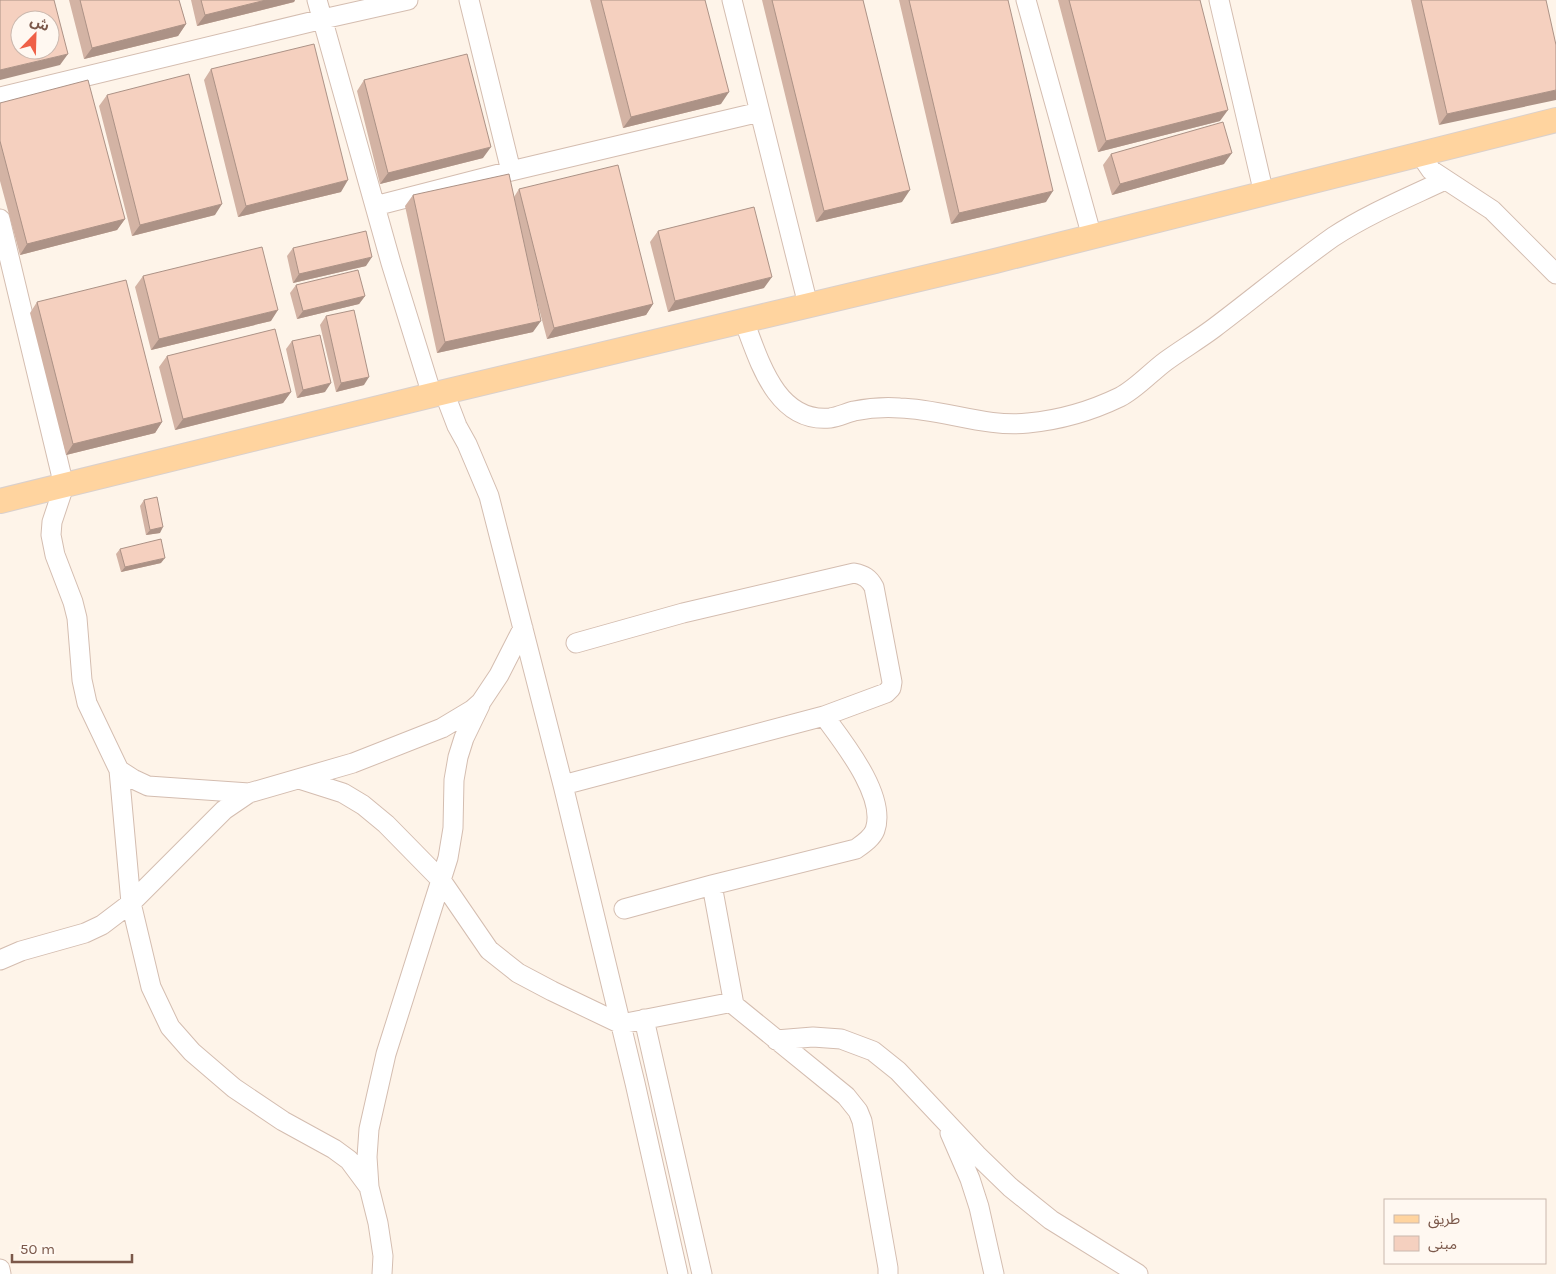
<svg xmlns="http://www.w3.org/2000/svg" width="1556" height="1274" viewBox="0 0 1556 1274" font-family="Karla,'Noto Sans Arabic',sans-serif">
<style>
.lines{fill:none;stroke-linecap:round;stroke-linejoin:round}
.minor-casing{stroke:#d4bdb0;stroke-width:21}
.major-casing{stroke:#dad0cc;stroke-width:26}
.minor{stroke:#fff;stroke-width:19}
.major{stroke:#ffd49f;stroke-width:24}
.wall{fill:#d3b3a4}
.shaded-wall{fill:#ac9286}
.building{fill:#f5d0bf;stroke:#ac9286;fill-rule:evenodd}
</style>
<rect width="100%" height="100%" fill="#fef4e9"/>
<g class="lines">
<defs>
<path id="minor" d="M317,0L391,263L432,395
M469,0L511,171
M732,0L808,305
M1026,0L1092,237
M1219,0L1264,194
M0,97L323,19L408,0
M1420,154L1431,170L1492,210L1556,274
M375,206L511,171L760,112
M0,219L64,486L52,522L51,535L55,555L73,602L77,618L82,680L87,703L119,770L131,903L151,987L170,1027L192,1052L234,1088L283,1121L334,1149L349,1160L369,1187
M744,321C759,360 776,423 830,418C838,417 846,413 854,411C869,408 885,407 900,408C942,409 987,428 1028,423C1060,420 1091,411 1120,397C1136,389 1151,372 1166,361C1181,350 1198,340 1214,328C1254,298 1292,266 1333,237C1368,214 1407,198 1445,180
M444,392L457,426L467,444L489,496L563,785L635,1083L678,1274
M119,770L133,779L148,786L249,793
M299,779L343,793L363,805L386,824L441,880L489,950L518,973L552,991L621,1024L733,1002
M563,785L824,716L886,693L891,688L892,682L874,587C869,578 864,575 854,573L683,613L576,643
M712,885L734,1005L846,1096L858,1111L862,1121L888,1268V1274
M624,909L712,885L856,849C863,844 872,838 875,830C887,796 843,742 824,716
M0,960L21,951L85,933L102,925L131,903L224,810L249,793L353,763L442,728L472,710L481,702L499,675L523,628
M644,1019L702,1274
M776,1040L813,1037L841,1039L873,1051L898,1071L977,1155L1010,1187L1051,1220L1138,1274
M950,1133L970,1179L979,1207L994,1274
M0,1269L1,1274
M382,1274L383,1256L378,1223L369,1187L367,1157L369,1129L386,1054L448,858L453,828L454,780L458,757L464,738L480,705"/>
<path id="major" d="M0,501L432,395L995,261L1556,120"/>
</defs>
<!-- minor casing -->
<use href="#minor" class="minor-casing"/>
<!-- major casing -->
<use href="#major" class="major-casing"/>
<!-- minor -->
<use href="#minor" class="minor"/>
<!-- major -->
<use href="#major" class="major"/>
</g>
<!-- wall -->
<path class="wall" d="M69,0H179L186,24L178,36L84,59Z
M191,0H295L294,2L197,26Z
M590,0H705L721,104L623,128Z
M762,0H863L902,202L816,222Z
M899,0H1008L1046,202L951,224Z
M1058,0H1200L1220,121L1098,152Z
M1411,0H1546L1439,125Z
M211,69L341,192L238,217L204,80Z
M364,80L483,158L380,184L357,91Z
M107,95L215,215L132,236L99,106Z
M0,103L125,219L117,230L20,255L0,181Z
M1111,154L1224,164L1112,195L1103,165Z
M519,189L653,304L646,315L547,339L534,290L533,332L437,353L405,206L413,195L514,197Z
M658,231L764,288L668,312L650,242Z
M293,248L366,266L293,283L287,256Z
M143,276L271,321L151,350L135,287Z
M296,285L365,296L359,304L297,319L290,293Z
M37,302L162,422L155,433L66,455L30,313Z
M326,316L364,385L336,392L320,325Z
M292,341L325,392L297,398L286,349Z
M167,356L291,392L283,403L175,430L159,367Z
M144,500L160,533L146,535L140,506Z
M120,549L161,563L121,572L116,554Z"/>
<!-- shaded-wall -->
<path class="shaded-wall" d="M266,0H295L294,2L197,26L205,15Z
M186,24L178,36L84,59L92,48Z
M68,54L60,65L0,80V70Z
M1556,90V100L1439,125L1447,114Z
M729,92L721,104L623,128L631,117Z
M1228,110L1220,121L1098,152L1106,141Z
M491,147L483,158L380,184L388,173Z
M1232,153L1224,164L1112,195L1120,184Z
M348,180L341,192L238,217L246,206Z
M910,190L902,202L816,222L824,211Z
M1053,191L1046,202L951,224L959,213Z
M222,204L215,215L132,236L140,225Z
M125,219L117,230L20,255L27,244Z
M372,257L366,266L293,283L299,274Z
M772,277L764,288L668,312L675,301Z
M365,296L359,304L297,319L303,311Z
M653,304L646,315L547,339L554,328Z
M278,310L271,321L151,350L159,339Z
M541,321L533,332L437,353L445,342Z
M369,377L364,385L336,392L341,383Z
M331,383L325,392L297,398L303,390Z
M291,392L283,403L175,430L183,419Z
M162,422L155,433L66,455L73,444Z
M163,527L160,533L146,535L150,530Z
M165,558L161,563L121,572L125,567Z"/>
<!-- building -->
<path class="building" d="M0,0H54L68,54L0,70ZM20,20H50V50H20Z
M80,0H179L186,24L92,48Z
M201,0H266L205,15Z
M601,0H705L729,92L631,117Z
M772,0H863L910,190L824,211Z
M909,0H1008L1053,191L959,213Z
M1069,0H1200L1228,110L1106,141Z
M1421,0H1546L1556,45V90L1447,114Z
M314,44L348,180L246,206L211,69Z
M467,54L491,147L388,173L364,80Z
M189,74L222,204L140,225L107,95Z
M88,80L125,219L27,244L0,141V103Z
M1223,122L1232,153L1120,184L1111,154Z
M618,165L653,304L554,328L519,189Z
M509,174L541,321L445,342L413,195Z
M754,207L772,277L675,301L658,231Z
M366,231L372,257L299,274L293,248Z
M262,247L278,310L159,339L143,276Z
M358,270L365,296L303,311L296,285Z
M126,280L162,422L73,444L37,302Z
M354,310L369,377L341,383L326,316Z
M275,329L291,392L183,419L167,356Z
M320,335L331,383L303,390L292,341Z
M157,497L163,527L150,530L144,500Z
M161,539L165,558L125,567L120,549Z"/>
<!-- legend -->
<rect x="1384" y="1199" width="162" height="65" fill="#fff8f1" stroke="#cab8ae"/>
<rect x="1394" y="1215" width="25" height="8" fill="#ffd49f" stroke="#cab8ae"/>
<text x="1428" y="1224" font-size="15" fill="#7b584a">طريق</text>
<rect x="1394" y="1236" width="25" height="15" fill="#f5d0bf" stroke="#cab8ae"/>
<text x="1428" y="1249" font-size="15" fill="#7b584a">مبنى</text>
<!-- north arrow -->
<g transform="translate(35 35) rotate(23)"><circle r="24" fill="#fff8f1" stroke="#cab8ae"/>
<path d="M0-4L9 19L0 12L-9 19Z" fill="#ef6047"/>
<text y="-8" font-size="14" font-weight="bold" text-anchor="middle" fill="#7b584a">ش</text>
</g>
<!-- scale -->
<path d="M12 1254v8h120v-8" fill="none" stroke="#7b584a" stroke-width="2.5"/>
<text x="20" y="1254" font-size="15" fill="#7b584a" stroke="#fff8f1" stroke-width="4" paint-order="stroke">50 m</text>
</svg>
